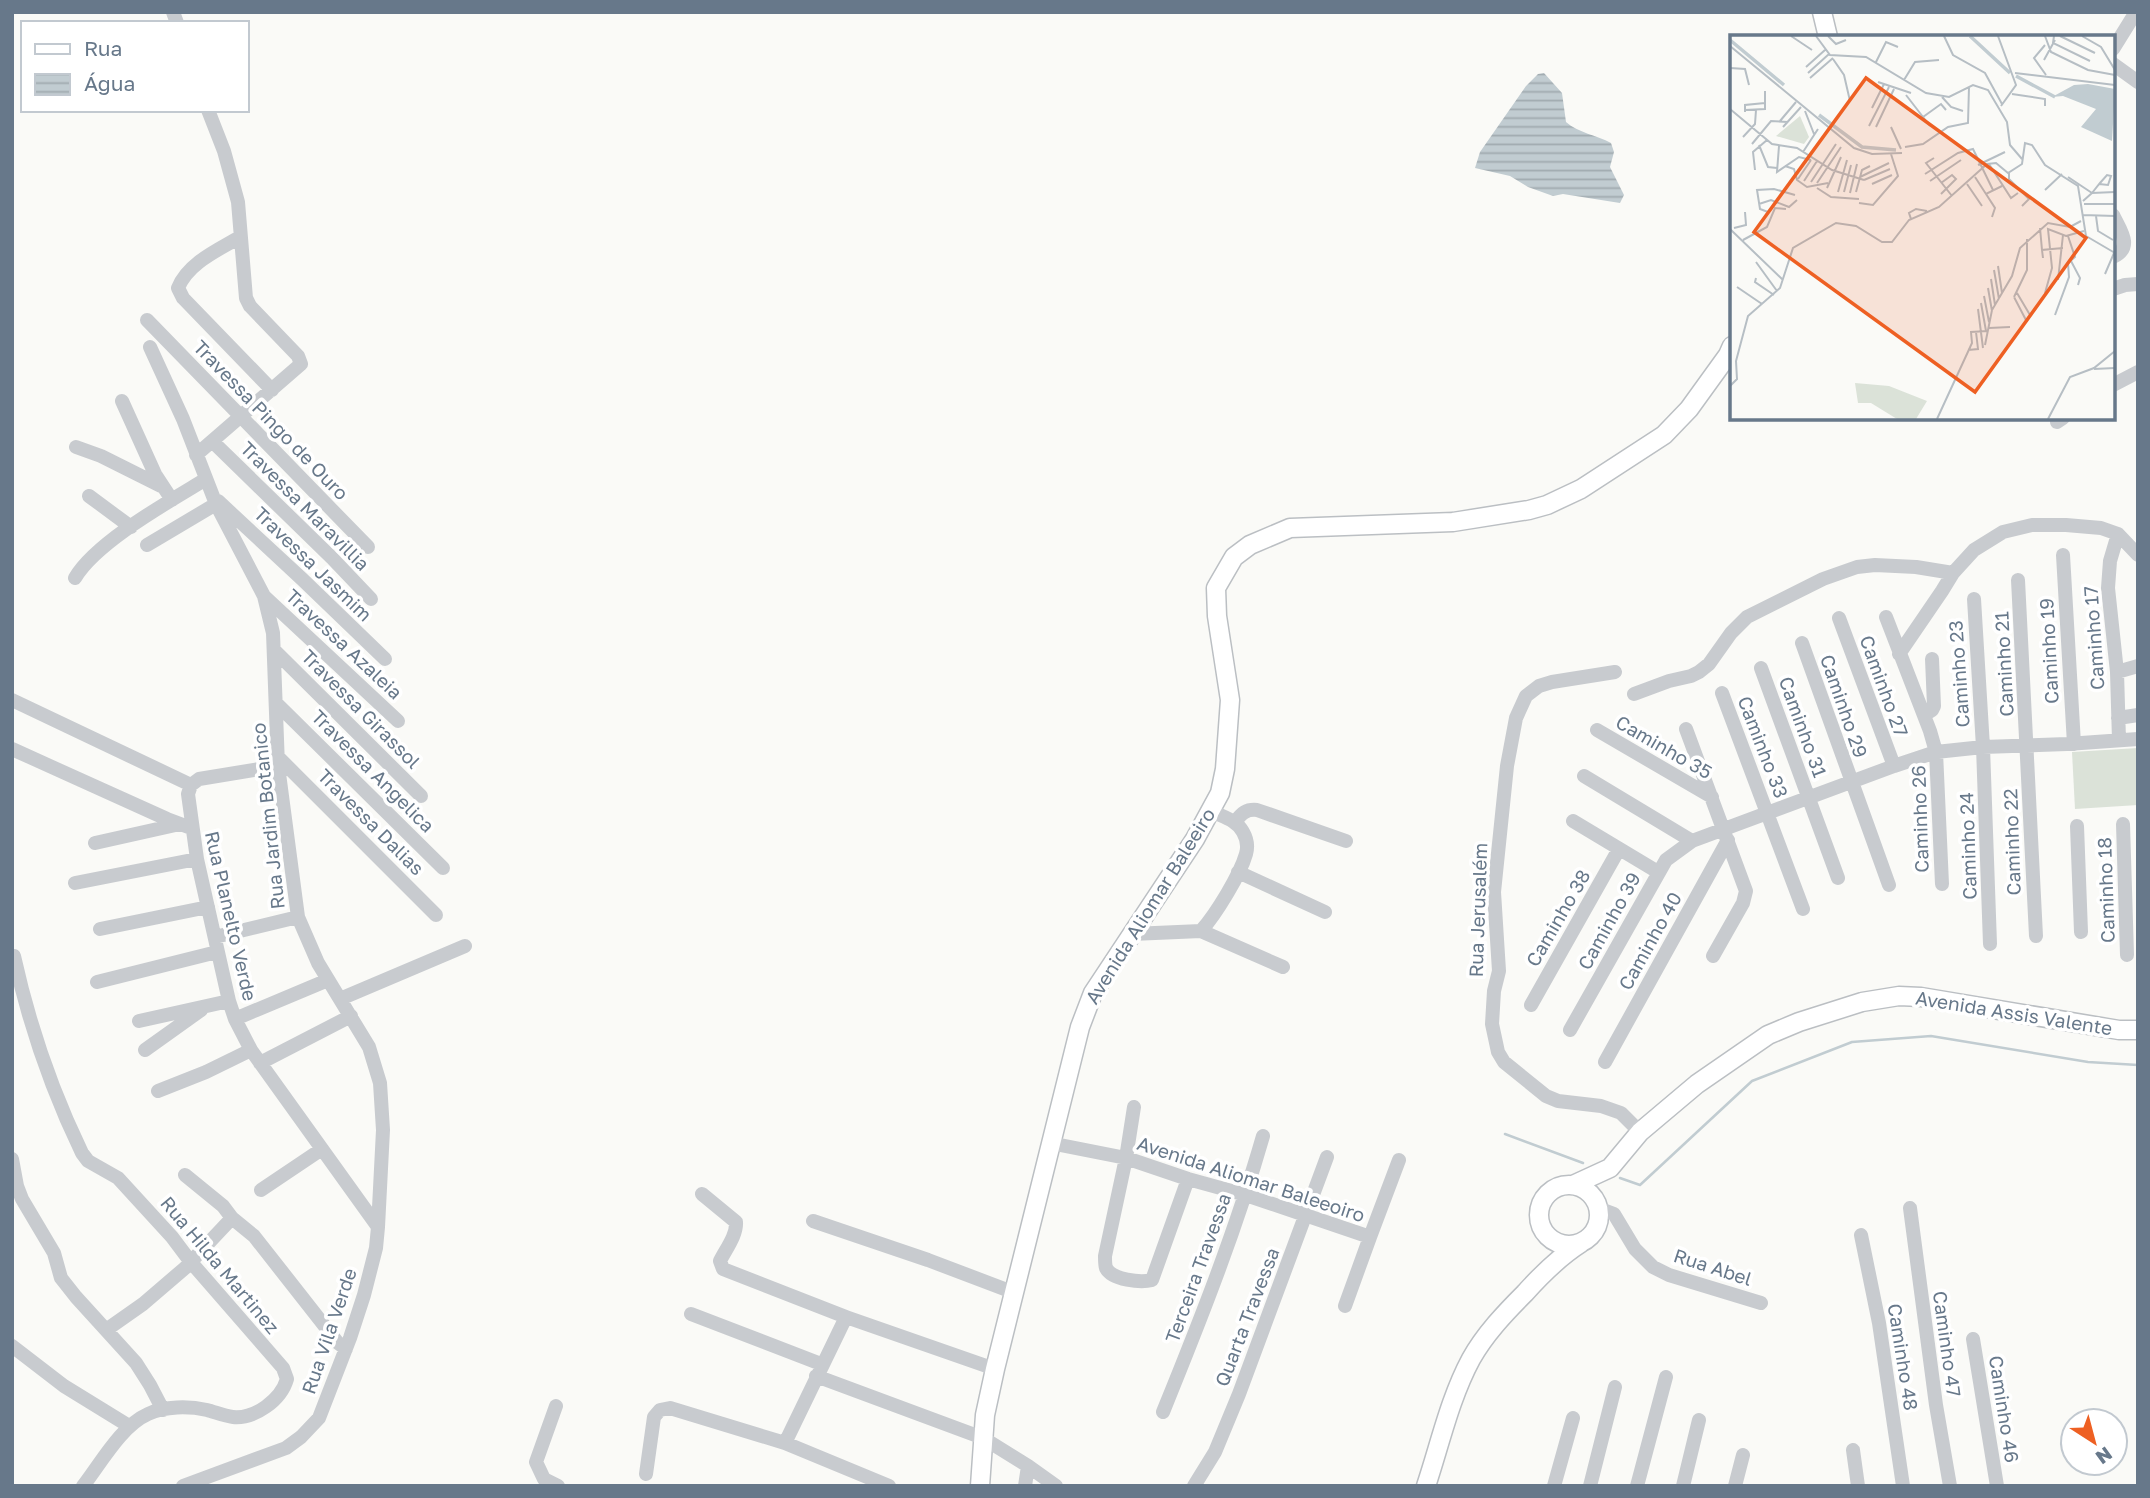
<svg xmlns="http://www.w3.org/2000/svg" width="2150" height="1498" viewBox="0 0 2150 1498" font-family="'Golos Text',sans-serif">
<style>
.pitch{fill:#dbe2d8}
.water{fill:url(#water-rules)}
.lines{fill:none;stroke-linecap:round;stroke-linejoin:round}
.stream{stroke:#c1ccd1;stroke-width:2.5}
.major-casing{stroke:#bbbfc3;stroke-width:21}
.minor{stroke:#c8cbcf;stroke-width:14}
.major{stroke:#fff;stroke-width:18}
.labels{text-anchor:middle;stroke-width:7;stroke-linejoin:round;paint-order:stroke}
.street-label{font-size:19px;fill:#67788a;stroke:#fff}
.inset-river{fill:none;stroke:#c1ccd1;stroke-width:3.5}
.inset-road{fill:none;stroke:#b6bec4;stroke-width:2}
.view{fill:#ee6023;fill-opacity:0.15;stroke:#ee6023;stroke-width:3.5}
.inset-edge{fill:none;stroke:#67788a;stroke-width:3.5}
</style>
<defs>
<pattern id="water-rules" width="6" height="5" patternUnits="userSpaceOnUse" patternTransform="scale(1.75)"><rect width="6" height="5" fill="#c1ccd1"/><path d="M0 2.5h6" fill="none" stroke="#a1aaaf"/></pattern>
</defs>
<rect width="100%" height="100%" fill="#fafaf7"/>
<!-- pitch -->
<path class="pitch" d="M2138,748V805L2075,809L2072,752Z"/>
<!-- water -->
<path class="water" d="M1544,73L1562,93L1566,122C1578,133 1597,135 1611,143L1614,152L1610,167L1624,195L1620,203L1563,194L1553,196L1528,187L1510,176L1475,168L1480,152L1526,86L1538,74Z"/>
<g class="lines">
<!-- stream -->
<path class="stream" d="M1505,1134L1583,1163
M1620,1178L1640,1185L1752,1081L1852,1042L1931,1036L2088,1062L2138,1065"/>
<defs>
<path id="major" d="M1822,12L1828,37
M1573,1185L1610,1168L1640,1132L1697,1084L1768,1035L1799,1022L1862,1002L1899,996L1921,997L2119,1030H2138
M1539 1215a30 30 0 1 1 60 0a30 30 0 1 1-60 0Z
M980,1486L985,1415L995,1369L1080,1027L1093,993L1195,839L1220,793L1225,769L1230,700L1217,616L1216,588L1234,557L1250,545L1290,528L1453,522L1529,510L1547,505L1581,489L1664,435L1689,409L1728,355L1732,346
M1426,1486C1440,1444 1450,1398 1471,1359C1485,1334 1505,1313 1525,1293C1542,1274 1559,1257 1581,1243"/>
</defs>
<!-- major casing -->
<use href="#major" class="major-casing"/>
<!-- minor -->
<path class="minor" d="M173,12L177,23
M2113,49L2136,12
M2113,64L2138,82
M2113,215C2120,230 2134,247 2113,257
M240,237C218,250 188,263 178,288L183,298L272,390
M2113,289L2125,285L2138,284
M147,320L368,547
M150,347L183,419L216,504L264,596L273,633L278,766L298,917L318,963L369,1047L380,1083L383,1130L378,1227L376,1248L364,1295L350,1338L319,1418L301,1437L286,1448L183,1486
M2113,385L2138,372
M122,401L155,474L172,500
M2057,422L2063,418
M212,441L332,558L371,599
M76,447L101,456L161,486
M196,455L301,364L298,356L250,306L246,298L238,202L224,151L208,110
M89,496L131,527
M218,501L302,579L385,659
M2118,534L2110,561L2108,588L2117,672L2119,740
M147,545L216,504
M2063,555L2074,744
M75,578C96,542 170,501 206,479
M2018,580L2036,936
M264,596L398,721
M1974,599L1983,747L1990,944
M1886,617L1930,731L1936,752L1942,884
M1839,618L1894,766
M1802,643L1889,885
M274,650L421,796
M1899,654L1942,591L1953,573L1974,550L2003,532L2032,525H2066L2101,528L2118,534L2138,555
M1761,668L1838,878
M1615,672L1552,682L1539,686L1526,696L1516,718L1507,766L1494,892L1499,971L1494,991L1492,1024L1498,1052L1504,1062L1546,1096L1558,1101L1601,1106L1621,1113L1640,1132
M2117,672L2138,666
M1722,693L1803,909
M1634,694L1669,681L1691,676L1699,672L1709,664L1731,633L1747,617L1823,579L1857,567L1875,565L1916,567L1953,573
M12,700L191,785
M276,703L443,868
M1924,715L1932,710L1934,706L1932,659
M2118,718L2138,715
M1686,729L1746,891L1743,903L1713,956
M1597,730L1712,797
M12,749L167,819L191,828
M278,757L436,915
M278,766L199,779L191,785L188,794L197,859L229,1001L235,1019L251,1050L378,1227
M1584,776L1692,841
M1573,821L1658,872
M1235,822C1242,813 1246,809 1257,810L1346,841
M2123,824L2127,955
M2077,826L2081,932
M95,843L180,824
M1238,872L1325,912
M75,883L197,859
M100,929L208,907
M1201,931L1283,967
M1132,934L1201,931C1216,914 1240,875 1246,854C1248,847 1247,839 1243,832C1237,820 1223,817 1211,811
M215,937L298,917
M14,956C29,1024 52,1091 82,1153L88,1161L118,1178L172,1237L190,1261L283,1368L287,1379C281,1400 255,1419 233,1417C224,1416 215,1412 207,1410C189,1406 165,1406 148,1414C121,1426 101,1463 83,1486
M97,982L217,952
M340,999L465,946
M1531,1005L1619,849
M235,1019L328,980
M139,1021L229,1001
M1570,1030L1666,860L1692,841L1894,766L1936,752L1983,747L2067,744L2138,739
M145,1050L201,1010
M1605,1062L1728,840
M260,1063L351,1016
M158,1091L206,1072L251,1050
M1134,1107L1126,1158L1105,1256C1105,1260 1105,1265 1106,1268C1112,1280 1141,1283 1152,1280L1188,1179
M1050,1143L1126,1158L1188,1179L1246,1195L1370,1237L1345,1306
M12,1159L17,1186L22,1199L54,1253L61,1278L76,1297L136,1363L150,1385L163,1410
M261,1190L322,1149
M702,1194L736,1222C737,1235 726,1249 720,1261L723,1269L846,1317
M1598,1208L1614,1214L1635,1249L1653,1267L1669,1275L1761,1303
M1910,1208L1936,1405L1950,1486
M232,1218L254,1236L338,1343L346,1349
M813,1221L928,1260L1015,1293
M1861,1235L1879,1323L1903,1486
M1370,1237L1399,1160
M691,1314L821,1364
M106,1330L143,1304L185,1268L232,1218L223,1206L185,1175
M1973,1339L1997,1486
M12,1346L64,1386L129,1426
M816,1376L983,1438L1028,1466L1056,1486
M556,1406L536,1462L544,1479L558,1486
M1163,1412C1200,1321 1236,1230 1263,1136
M785,1443L846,1317L995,1369
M1853,1450L1858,1486
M646,1474L654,1417L660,1410L670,1408L785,1443L889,1486
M1025,1486L1028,1466
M1194,1486L1215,1452L1239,1394L1327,1157
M1554,1486L1573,1418
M1590,1486L1615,1387
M1637,1486L1666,1377
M1683,1486L1699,1420
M1735,1486L1743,1455"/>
<!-- major -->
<use href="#major" class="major"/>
</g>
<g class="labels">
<!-- street labels -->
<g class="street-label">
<text transform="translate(271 420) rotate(46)" y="7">Travessa Pingo de Ouro</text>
<text transform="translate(305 506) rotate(45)" y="7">Travessa Maravillia</text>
<text transform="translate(313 564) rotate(44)" y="7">Travessa Jasmim</text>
<text transform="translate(2094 638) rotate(-94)" y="7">Caminho 17</text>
<text transform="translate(344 644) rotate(43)" y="7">Travessa Azaleia</text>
<text transform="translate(2049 651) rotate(-93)" y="7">Caminho 19</text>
<text transform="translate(2004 664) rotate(-93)" y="7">Caminho 21</text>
<text transform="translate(1959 674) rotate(-94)" y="7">Caminho 23</text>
<text transform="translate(1884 686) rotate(70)" y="7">Caminho 27</text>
<text transform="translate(1844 706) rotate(71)" y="7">Caminho 29</text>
<text transform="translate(361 709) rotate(45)" y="7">Travessa Girassol</text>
<text transform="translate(1803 727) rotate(70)" y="7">Caminho 31</text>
<text transform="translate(1664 747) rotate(30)" y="7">Caminho 35</text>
<text transform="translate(1763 747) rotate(69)" y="7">Caminho 33</text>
<text transform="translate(373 771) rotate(45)" y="7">Travessa Angelica</text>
<text transform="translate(268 816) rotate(-96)" y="7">Rua Jardim Botanico</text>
<text transform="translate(1920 819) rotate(-92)" y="7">Caminho 26</text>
<text transform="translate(371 822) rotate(45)" y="7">Travessa Dalias</text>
<text transform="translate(2012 842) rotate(-92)" y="7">Caminho 22</text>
<text transform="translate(1968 846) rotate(-92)" y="7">Caminho 24</text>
<text transform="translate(2106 890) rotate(-92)" y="7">Caminho 18</text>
<text transform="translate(1150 906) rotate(-58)" y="7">Avenida Aliomar Baleeiro</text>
<text transform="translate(1478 910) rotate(-88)" y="7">Rua Jerusalém</text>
<text transform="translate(231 916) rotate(77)" y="7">Rua Planelto Verde</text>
<text transform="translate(1558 918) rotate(-60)" y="7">Caminho 38</text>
<text transform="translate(1609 921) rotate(-61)" y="7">Caminho 39</text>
<text transform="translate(1650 941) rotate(-61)" y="7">Caminho 40</text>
<text transform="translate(2014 1013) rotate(9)" y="7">Avenida Assis Valente</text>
<text transform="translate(1251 1179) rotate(18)" y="7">Avenida Aliomar Baleeoiro</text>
<text transform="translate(220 1265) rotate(50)" y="7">Rua Hilda Martinez</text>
<text transform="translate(1713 1267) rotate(18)" y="7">Rua Abel</text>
<text transform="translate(1198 1268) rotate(-70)" y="7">Terceira Travessa</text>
<text transform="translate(1247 1317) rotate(-69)" y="7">Quarta Travessa</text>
<text transform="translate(329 1331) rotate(-71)" y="7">Rua Vila Verde</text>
<text transform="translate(1947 1344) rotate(82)" y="7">Caminho 47</text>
<text transform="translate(1903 1357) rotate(81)" y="7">Caminho 48</text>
<text transform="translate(2004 1409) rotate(81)" y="7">Caminho 46</text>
</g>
</g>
<!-- overview -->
<g transform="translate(1730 35)">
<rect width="385" height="385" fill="#fafaf7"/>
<path d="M70,81L79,102L74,109L46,101Z" fill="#dbe2d8"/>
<path d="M125,348L159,351L197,366L186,384H167L141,368H128Z" fill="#dbe2d8"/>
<path d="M358,49L385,54L382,106L351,92L366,74L333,61L322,62L344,50Z" fill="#c1ccd1"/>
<path class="inset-river" d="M240,1L280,38M0,5L54,50M286,41L325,62M89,80L132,112L166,115"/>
<path class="inset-road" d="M61,1L82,15M86,1L100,20L136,22L196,58L219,62L243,50L258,55L277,87L280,110L292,124M98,1L106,9L116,5M214,1L223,20L255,38L272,69M268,1L286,50L271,71M315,1L321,17L358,35L385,40M324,1L323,8L360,26M330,1L365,18M352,1L371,12L385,35M315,10L304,23L316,40M0,11L124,113L142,119L172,118M103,24L114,40L120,66M314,25L325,5M146,27L156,7L168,12M76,32L95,15M0,33L15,34L19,50M78,38L99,19M285,38L385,50M80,43L103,23M174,45L185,27L209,25M148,47L181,58M282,59L315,64V71M176,60L200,91M212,62L221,72L233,76M142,73L154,49M0,74L42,109L67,113L102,135L134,145M15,75L35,74V56M75,76L84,99M15,77V70L35,68M193,82L211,69L216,75M50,86L66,67M139,91L159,52M53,92L71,72M146,92L164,54M161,92L171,114M13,102L25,89L26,75M22,109L41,86L58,87M29,110L38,132L47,133M49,111L47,137L69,122L81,125M175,112L193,109L218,92L238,88L239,52M73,117L88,94M204,123L196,128L222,161M259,129L281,163L288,158M248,130L275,117M55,131L64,134L67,145L77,152L98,148M25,135L23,117L37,105M279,138V144L299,164L292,171M195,139L228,118L243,114L263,155M130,142L159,128M245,142L256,159L272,151M338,142L362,158L370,148L377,140L381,141L378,150L369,149M68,144L81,125M134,145L160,134M74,146L87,126M200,146L231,125M81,147L106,109M87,148L111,112M211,148L222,140L226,144L211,159M142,149L162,140M237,149L252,171M87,153L101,162L129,164M97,153L111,122M315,155L332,139M108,157L117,125M114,157L121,130M126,157L132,135L140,131M120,158L127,129M256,159L265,173L262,182M353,166L362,158L385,157M129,168L143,170L168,141L161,119M29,169L41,165L59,172L67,165M354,169H385M38,177L30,174L27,155L44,154L65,160M353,180L385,181M366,181L368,196L383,205M181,184L179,178L186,174L197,176M4,193L16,190L15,177M310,193L312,215M0,194L53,245M13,205L37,192L45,173L56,174M313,223L312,215L333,213M341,226L350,243L348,250M26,227L47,256M268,231L272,258M264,235L269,264M375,239L384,218M26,243L25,247L44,260M261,244L265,270M328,245L333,200M7,252L32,269M258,253L262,276M287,258L300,280M315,258L322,233L318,194L336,201L354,196M254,261L259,287M284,262L297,235V204M284,262L297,287M251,268L256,296M248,274L253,313M325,280L339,242L338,228L345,222L338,201M259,293L280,292M255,310L262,275L282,241L290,213L318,188L340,192L351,186M238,315L248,314L246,297M364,334L385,333M0,351L7,344L6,326L18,281L50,253L63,213L106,188L126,191L152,207H162L179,185L209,172L257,129L266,128L278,138L292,129L295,108L302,110L315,130L348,151L356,201L385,218M207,384L242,308L241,297L258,296M318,384L340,342L364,333L385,316"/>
<path class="view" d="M136,43L356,203L245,357L24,197Z"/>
<rect width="385" height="385" class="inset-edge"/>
</g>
<!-- border -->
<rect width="2150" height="1498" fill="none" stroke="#67788a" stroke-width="28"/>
<!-- legend -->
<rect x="21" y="21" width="228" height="91" fill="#ffffff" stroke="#c2c9d0" stroke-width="2"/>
<rect x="35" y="44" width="35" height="10" fill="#ffffff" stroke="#c2c9d0" stroke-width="2"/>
<text x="84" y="56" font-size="21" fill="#67788a">Rua</text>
<rect x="35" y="74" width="35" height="21" fill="url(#water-rules)" stroke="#c2c9d0" stroke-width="2"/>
<text x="84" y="91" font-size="21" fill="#67788a">Água</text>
<!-- north arrow -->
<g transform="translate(2094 1442) rotate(144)"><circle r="33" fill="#ffffff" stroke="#c2c9d0" stroke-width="2"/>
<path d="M0-5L12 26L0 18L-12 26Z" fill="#ee6023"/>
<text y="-10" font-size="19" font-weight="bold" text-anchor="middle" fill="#67788a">N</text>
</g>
</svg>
